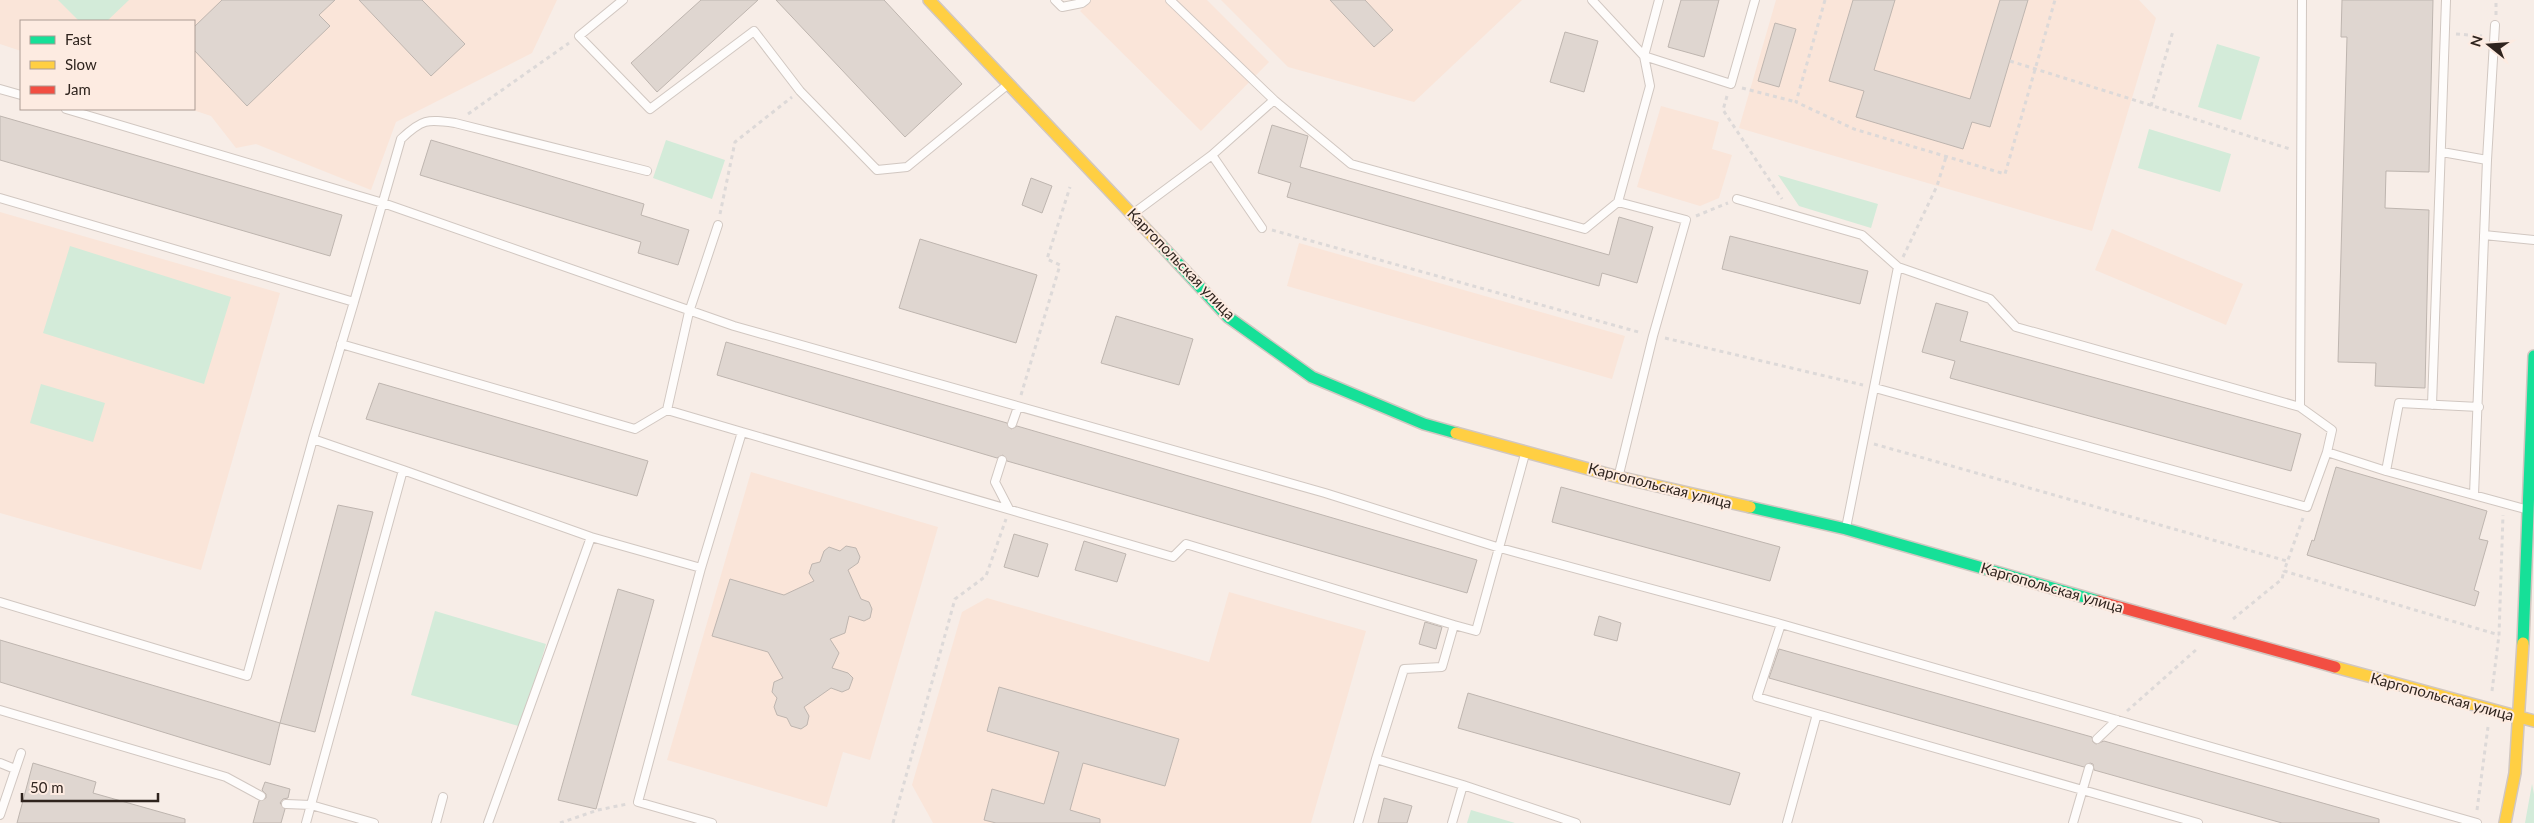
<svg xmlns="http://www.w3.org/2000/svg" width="2534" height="823" viewBox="0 0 2534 823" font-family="Lato,sans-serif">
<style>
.built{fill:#fae5d9}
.green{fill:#d3ebd9}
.building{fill:#dfd6d0;stroke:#beb5af}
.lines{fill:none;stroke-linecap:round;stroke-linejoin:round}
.lane-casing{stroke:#d1c7c1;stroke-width:10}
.fast-casing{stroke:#d1c7c1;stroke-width:14}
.slow-casing{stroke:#d1c7c1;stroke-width:14}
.jam-casing{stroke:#d1c7c1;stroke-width:14}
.path{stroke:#ddd9d8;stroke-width:3;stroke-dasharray:4 4;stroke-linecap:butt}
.lane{stroke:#fefcfb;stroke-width:8}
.fast{stroke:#16e098;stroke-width:11}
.slow{stroke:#ffcf43;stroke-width:11}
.jam{stroke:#f24e42;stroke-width:11}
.labels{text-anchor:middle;stroke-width:4;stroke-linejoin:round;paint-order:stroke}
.street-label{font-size:15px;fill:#2f241e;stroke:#fdebe1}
</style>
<rect width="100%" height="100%" fill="#f7ede7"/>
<!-- built -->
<path class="built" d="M0,0H557L532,53L396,122L371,190L256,144L236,148L211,116L190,109H194V21H21V51L0,44Z
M1091,0H1207L1269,62L1201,131L1080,11Z
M1221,0H1522L1414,102L1288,67Z
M1776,0H2139L2156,18L2092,231L1739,128Z
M1661,106L1719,122L1712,149L1732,155L1719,198L1700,206L1637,187Z
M0,212L280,293L201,570L0,513Z
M2112,229L2243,284L2226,325L2095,270Z
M1299,243L1625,336L1612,379L1287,286Z
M751,472L938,527L870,760L843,752L827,807L667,760Z
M1229,592L1366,631L1311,823H933L912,785L962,612L987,598L1209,662Z"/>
<!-- green -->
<path class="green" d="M58,0H129L107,21H79Z
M2217,44L2260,57L2241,120L2198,107Z
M2149,129L2231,154L2220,192L2138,168Z
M666,140L725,160L712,199L653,178Z
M1778,175L1878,204L1871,228L1799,206Z
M70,246L231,297L204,384L43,333Z
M41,384L105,403L93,442L30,423Z
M435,611L546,644L522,727L411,695Z
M2532,784L2534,794V823H2525Z
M1471,810L1515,823H1467Z"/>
<!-- building -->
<path class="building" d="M222,0H335L319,15L330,26L247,106L194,50V27Z
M359,0H422L465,44L431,76Z
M701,0H758L657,92L631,63Z
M776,0H884L962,84L905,137Z
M1330,0H1365L1393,30L1374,47Z
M1681,0H1719L1704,57L1668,47Z
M1853,0H1895L1874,70L1970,99L2000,0H2028L1990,127L1972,122L1963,149L1856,117L1864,91L1829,81Z
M2342,0H2433L2429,172L2386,171L2385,208L2429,210L2425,388L2375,386L2376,363L2338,362L2347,37H2341Z
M1775,23L1796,29L1779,87L1758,81Z
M1565,32L1598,41L1584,92L1550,82Z
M0,116L342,215L330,256L0,160Z
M1272,125L1308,136L1300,167L1609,255L1619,217L1653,227L1637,283L1602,273L1599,286L1287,197L1291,183L1258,173Z
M431,140L644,204L641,215L689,230L678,265L638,253L641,242L420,175Z
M1031,178L1052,186L1042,213L1022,205Z
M1730,236L1868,271L1860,304L1722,269Z
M920,239L1037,275L1016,343L899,308Z
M1936,303L1968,312L1960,341L2301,434L2291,471L1950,378L1955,361L1922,352Z
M1116,316L1193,339L1179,385L1101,363Z
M726,342L1007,423L1011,429L1017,426L1477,560L1467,593L1007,461L1003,455L997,458L717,375Z
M379,383L648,461L637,496L366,419Z
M2336,467L2487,511L2479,539L2488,541L2474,590L2479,592L2475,606L2307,555L2312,540L2314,541Z
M1561,487L1780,547L1770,581L1552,522Z
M338,505L373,512L315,732L280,723Z
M1014,534L1048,544L1038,577L1004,567Z
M1084,541L1126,554L1117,582L1075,570Z
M846,546L856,548L860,557L858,563L848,570L861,599L869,602L872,609L870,618L864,621L849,616L845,633L830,639L839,653L832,668L848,673L853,678L849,689L842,692L831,688L804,707L809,716L807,725L801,729L791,726L787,718L777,715L774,707L777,698L772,692L774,682L783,678L768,652L712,636L730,579L784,595L814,581L809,573L812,564L820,562L824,551L829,547L840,551Z
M618,589L654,600L596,809L558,800Z
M1599,616L1621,623L1617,641L1594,635Z
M1425,622L1442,627L1436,649L1419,644Z
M0,640L280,723L270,765L0,682Z
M1779,649L2092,737L2093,742L2096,744L2104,741L2379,819V823H2282L2094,770L2093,764L2090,763L2084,767L1769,678Z
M999,687L1179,739L1165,786L1083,763L1070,810L1100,819V823H996L984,820L992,789L1044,804L1059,752L987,731Z
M1468,693L1740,773L1730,805L1458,728Z
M33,763L96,782L93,793L185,819V823H17Z
M265,782L290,789L288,798L283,799L280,803L285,809L281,823H253L259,801L266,798V794L262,790Z
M1384,798L1412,806L1407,823H1378Z"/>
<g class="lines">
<defs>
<path id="lane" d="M623,0L579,36L650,109L754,31L800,91L877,170L907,167L1006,86
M1055,0L1062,7L1082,3L1086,0
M1170,0L1274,100
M1592,0L1644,56L1731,84L1755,0
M2302,0L2300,407L2332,430L2327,452
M0,89L21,95
M66,109L383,203L734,326L1325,493L1500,548L1781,624L1757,697L2198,823
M2442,152L2487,160
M1212,155L1274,100L1351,164L1585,229L1618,202
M0,198L354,302L401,139C422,119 427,119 455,123L647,171
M1737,199L1862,235L1898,267L1846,528
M1134,213L1212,155L1262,228
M2484,235L2534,240
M1898,267L1990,299L2016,327L2300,407
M341,344L635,429L667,410L742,432L701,568
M1875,388L2307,507L2327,452L2386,471L2525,509
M2432,405L2446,0
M667,410L689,312L718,225
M1012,424L1018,407
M742,432L1173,557L1186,544L1454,625
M313,439L354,302
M1002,460L995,482L1009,509
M403,470L591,537L488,823
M2386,471L2399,403L2479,407
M1619,474L1653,336L1686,220L1618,202L1650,86L1644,56L1659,0
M2474,495L2487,160L2495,25
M591,537L701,568L638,802L712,823
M0,602L247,676L313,439L403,470L306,823
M1781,624L2477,823
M0,710L226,777L261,796
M2097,739L2117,720
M0,763L15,769
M1463,785L1376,759L1404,669L1442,667L1454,625L1476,631L1525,454
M286,804L311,805L374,823
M0,815L21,753
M436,823L443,797
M1358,823L1376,759
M1452,823L1463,785L1576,823
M1787,823L1817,714
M2073,823L2089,768"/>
<path id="fast" d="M1160,244L1228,317L1312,377L1424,424L1456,433
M1750,507L1846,529L2098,601
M2523,643L2534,356"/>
<path id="slow" d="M929,0L1160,244
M1456,433L1618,477L1750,507
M2335,667L2534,721
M2505,823L2515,773L2523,643"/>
<path id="jam" d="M2098,601L2335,667"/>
</defs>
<!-- lane casing -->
<use href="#lane" class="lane-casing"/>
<!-- fast casing -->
<use href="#fast" class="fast-casing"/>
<!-- slow casing -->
<use href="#slow" class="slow-casing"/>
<!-- jam casing -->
<use href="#jam" class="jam-casing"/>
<!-- path -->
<path class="path" d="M1825,0L1796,102L1854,129L2005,174L2055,0
M2496,15V0
M2456,34L2482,36
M2010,61L2290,149
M1742,88L1796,102
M1727,96L1723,110L1782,199
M2151,106L2173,31
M468,114L569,43
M720,214L735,142L792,97
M1696,216L1728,203
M1272,230L1642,333
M1903,257L1937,186L1946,157
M1665,338L1863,385
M1021,395L1060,265L1047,259L1070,187
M1874,444L2287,561
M2303,518L2284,571L2499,635
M2233,619L2282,579L2284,571
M2492,691L2499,635L2503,515
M2127,711L2197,649
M2477,810L2488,727
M560,823L598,810L627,804
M893,823L955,599L986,576L1006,519"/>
<!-- lane -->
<use href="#lane" class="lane"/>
<!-- fast -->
<use href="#fast" class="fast"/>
<!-- slow -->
<use href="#slow" class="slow"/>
<!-- jam -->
<use href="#jam" class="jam"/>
</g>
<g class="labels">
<!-- street labels -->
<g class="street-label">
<text transform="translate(1181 264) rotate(46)" y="5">Каргопольская улица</text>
<text transform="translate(1660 486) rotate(14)" y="5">Каргопольская улица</text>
<text transform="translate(2052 588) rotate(16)" y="5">Каргопольская улица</text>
<text transform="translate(2442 697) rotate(15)" y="5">Каргопольская улица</text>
</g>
</g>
<!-- legend -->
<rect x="20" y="20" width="175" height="90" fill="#fdebe1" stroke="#ab9b93"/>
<rect x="30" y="36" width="25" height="8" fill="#16e098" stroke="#ab9b93"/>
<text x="65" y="45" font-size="15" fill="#2f241e">Fast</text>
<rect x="30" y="61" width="25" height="8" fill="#ffcf43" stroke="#ab9b93"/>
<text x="65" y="70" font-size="15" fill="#2f241e">Slow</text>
<rect x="30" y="86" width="25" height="8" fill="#f24e42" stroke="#ab9b93"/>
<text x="65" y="95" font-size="15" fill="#2f241e">Jam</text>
<!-- north arrow -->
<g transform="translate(2489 45) rotate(287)" stroke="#fdebe1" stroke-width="4" paint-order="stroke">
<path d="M0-4L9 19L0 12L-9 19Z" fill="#2f241e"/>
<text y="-8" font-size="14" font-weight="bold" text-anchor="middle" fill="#2f241e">N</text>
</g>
<!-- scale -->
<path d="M22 793v8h136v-8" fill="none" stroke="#2f241e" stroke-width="2.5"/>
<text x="30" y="793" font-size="15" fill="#2f241e" stroke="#fdebe1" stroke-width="4" paint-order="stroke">50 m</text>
</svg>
